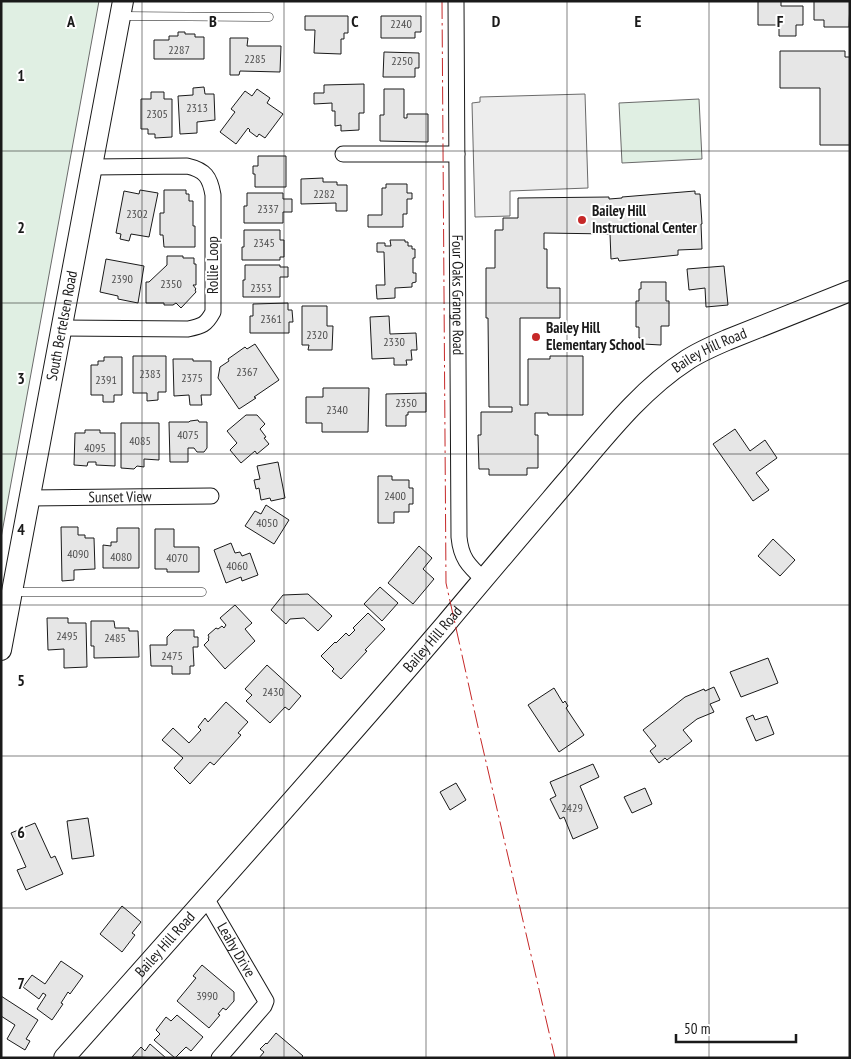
<svg xmlns="http://www.w3.org/2000/svg" width="851" height="1059" viewBox="0 0 851 1059" font-family="'PT Sans Narrow',sans-serif">
<style>
.green{fill:#e0efe3;stroke:#6a6a6a}
.parking{fill:#ededed;stroke:#6a6a6a}
.building{fill:#e6e6e6;stroke:#1a1a1a}
.lines{fill:none;stroke-linecap:round;stroke-linejoin:round}
.lane-casing{stroke:#1a1a1a;stroke-width:9}
.street-casing{stroke:#1a1a1a;stroke-width:17}
.secondary-casing{stroke:#1a1a1a;stroke-width:22}
.lane{stroke:#fff;stroke-width:8}
.street{stroke:#fff;stroke-width:15}
.secondary{stroke:#fff;stroke-width:20}
.power{stroke:#c62828;stroke-width:1;stroke-dasharray:18 4 2.5 4;stroke-linecap:butt}
.grid{fill:none;stroke:#1a1a1a;stroke-width:1;stroke-opacity:0.55}
.poi-dot{fill:#c62828;stroke:#fff;stroke-width:2}
.labels{text-anchor:middle;stroke-width:4;stroke-linejoin:round;paint-order:stroke}
.number-label{font-size:12px;fill:#4d4d4d}
.poi-label{font-size:15px;font-weight:bold;fill:#1a1a1a;stroke:#fff;text-anchor:start}
.street-label{font-size:15px;fill:#1a1a1a;stroke:#fff}
.grid-label{font-size:16px;text-anchor:middle;font-weight:bold;fill:#1a1a1a;stroke:#fff;stroke-width:4;stroke-linejoin:round;paint-order:stroke}
</style>
<rect width="100%" height="100%" fill="#fff"/>
<!-- green -->
<path class="green" d="M1,1H99L1,538Z
M699,99L702,159L622,163L619,103Z"/>
<!-- parking -->
<path class="parking" d="M585,94L588,188L510,191V216L475,217L472,103L480,102V97Z"/>
<!-- building -->
<path class="building" d="M758,1H781V6H803V25H796V36H779V25H758Z
M814,1H850L849,27H824V20H814Z
M305,16H348V33H344V39H341V54L314,53L315,30H305Z
M381,16H421V32H415V38H381Z
M178,32H185V34H195V37H204V59H154V40H169V36H178Z
M230,38H248L247,46H281L280,72L240,71L239,75H230Z
M780,51H845V57H850V145H820V88H780Z
M384,52L419,53V68H415V77H383Z
M364,84V113H359V130L341,131V125L335,126V111H332V103L314,104V93H324V85Z
M204,87L205,94H214L215,120L197,122V133L180,134L178,96L193,95V88Z
M257,89L270,98L267,103L283,114L265,138L259,134L257,137L249,131L250,130L248,128L236,144L220,132L235,112L231,109L245,91L252,96Z
M384,89H404V118H407V114H428V142L380,141V115H384Z
M151,92H164V99H172V137L155,138V134H148V129H141V99H151Z
M258,156H286V187H255V174H253V166H258Z
M323,178V182H337V185H347V211H336V203L301,204V179Z
M386,184H407V193H412V199H407V214H403V227H368V215H382V188H386Z
M140,190L158,193L149,237L131,234L129,241L120,239L121,234L116,233L124,191L139,194Z
M164,190H186V194H189V201H193V226H195V247H164L163,235H160V213H164Z
M695,191V194H700L702,224H701L702,249L678,250V255L619,261L618,258L611,259L610,234L544,233V249H547V288H560V318H520V405H528V359H550V356H583V415H548V413H535V435H538V468H527V475H489V469H479L478,435H481V412H512V407H489L488,318H486V268H495V230H503V218H518V198L609,197V199L622,198V197Z
M247,193H283V199H292V212H283V223H244V206H247Z
M244,230H280V240H284V257H280V260H242V247H244Z
M390,240H405V242H408V246H412V249H415V258H413V273H416V282L412,283V287L395,288V298L377,299L376,285H385L384,252H377V243H385V246H391Z
M167,256H183V258H194V264H196V285H193L196,289L195,290L196,292L181,308L176,303L173,305H164V303H146V282H149L167,265Z
M106,259L144,266L138,303L118,299V296L100,292Z
M245,265H280V267H288V277H280V297H243V280H245Z
M724,266L728,305L706,307L705,288L689,290L687,269Z
M641,282H666V301H669V326H661V345L643,344V338H639V327H636V301H639V289H641Z
M288,303V310H292L293,322H289V333H250V316H253V304Z
M302,306H327V326H333L332,350H308L309,345H302Z
M389,316L390,334L416,333L417,350H411L412,360H406L407,365H394V358L372,359L370,317Z
M255,344L279,380L254,397L256,398L239,409L218,378L220,367L229,361L228,359L245,347L247,349Z
M133,356H166V392H158V400L147,401V393H133Z
M104,357H122V395H114V402H103V395H91V365H98V361H104Z
M173,359H193V361H211V395H201L202,405H190L189,395L174,396Z
M323,388H369L368,432H322V423H306V397H323Z
M426,393V412H408V415H406V426H386V394Z
M246,415H257L265,424L260,429L266,437L264,438L269,444L257,454L255,451L241,463L230,450L237,443L227,431Z
M198,420L199,422H207V448L204,452H197L194,448H188V462H170L169,422H189L190,421Z
M121,423H159V460L144,459V467L137,466L134,469L121,468Z
M735,429L750,451L765,440L777,458L756,473L769,490L753,501L713,444Z
M85,430H100V433H115V466L96,465V462H88L87,466L74,465L75,433H85Z
M278,462L285,498L271,501L270,498L261,500L259,488L256,489L254,480L260,479L257,466Z
M378,476H392V480H409V488H413V504H409V512H394V523H378Z
M266,505L289,520L274,544L245,526L255,511L261,514Z
M61,527H78V535H85V538H94L95,569L74,570V580L62,581Z
M117,528H139V568H103V545L111,546V542H117Z
M155,529H174V547H199V572H167V569H155Z
M773,539L795,560L780,576L758,556Z
M231,543L235,553L240,552L242,556L250,553L258,575L242,581L241,577L226,583L214,550Z
M419,546L432,558L423,569L434,579L413,604L388,583Z
M380,587L398,603L382,621L364,604Z
M308,594L332,616L318,631L304,618L290,619L286,624L271,610L283,595Z
M235,605L252,623L245,629L255,641L225,669L204,645L209,640L208,639L209,637L208,635L216,628L218,629L222,626L224,628L226,625L220,618Z
M368,613L385,629L365,650L367,651L341,679L332,671L334,669L321,656L335,642L336,643L346,633L349,636L355,630L353,628Z
M47,618H68V623H86L87,667L64,668V649L48,650Z
M91,621H114L115,628H129V631H138L139,657L94,658V646H91Z
M174,630H194V637H198V647H193L194,666H190V674H172V666H151L150,645H167V637Z
M768,658L778,683L741,697L730,672Z
M267,665L301,696L289,710L285,707L270,723L246,701L252,695L245,689Z
M714,687L720,700L710,704L714,712L697,719L683,730L692,741L667,760L665,758L659,763L650,751L656,746L643,730L685,697L704,689L705,691Z
M554,688L563,703L565,701L568,706L566,708L584,735L559,752L528,705Z
M226,702L248,722L238,733L241,735L214,765L210,762L190,784L174,768L183,758L162,740L173,728L189,743L201,730L198,727L205,718L208,722Z
M753,715L755,720L767,716L774,734L756,741L746,718Z
M593,764L599,777L580,786L598,828L573,839L564,817L560,819L550,799L556,796L550,782Z
M456,783L466,800L450,810L440,792Z
M645,788L652,804L632,813L624,797Z
M88,818L94,856L72,859L67,821Z
M35,823L51,858L55,856L63,874L26,890L17,870L26,867L11,833Z
M122,906L141,922L132,933L135,935L122,952L100,934Z
M61,961L83,976L70,994L68,992L61,1003L63,1004L52,1020L37,1009L46,995L43,993L39,999L23,987L32,975L45,984Z
M202,965L234,992V1001L226,1010L223,1008L218,1014L220,1015L209,1028L177,1001L196,978L193,976Z
M1,996L38,1020L26,1039L30,1041L25,1050L7,1039L15,1025L1,1016Z
M177,1015L203,1037L191,1051L186,1047L175,1058L154,1040L160,1034L156,1030L166,1017L171,1021Z
M276,1033L303,1056L301,1058H259L264,1052L260,1049L266,1043L267,1044Z
M150,1044L166,1058L132,1057L141,1047L145,1051Z"/>
<g class="lines">
<defs>
<path id="lane" d="M122,16L269,17
M14,592H202"/>
<g id="street">
<path id="s1" d="M456,1L459,537C461,558 468,565 483,579"/>
<path d="M343,154H457"/>
<path d="M61,328L188,329C202,326 206,325 213,312V195C210,177 205,170 187,166L92,167"/>
<path id="s2" d="M29,498L211,496"/>
<path id="s3" d="M206,898L266,1001L264,1006L219,1058"/>
</g>
<g id="secondary">
<path id="s4" d="M1,650L123,1"/>
<path id="s5" d="M64,1058C192,914 320,771 445,625C485,577 526,529 566,482C603,439 639,391 687,360C699,352 713,346 727,340L850,291"/>
</g>
</defs>
<!-- lane casing -->
<use href="#lane" class="lane-casing"/>
<!-- street casing -->
<use href="#street" class="street-casing"/>
<!-- secondary casing -->
<use href="#secondary" class="secondary-casing"/>
<!-- lane -->
<use href="#lane" class="lane"/>
<!-- street -->
<use href="#street" class="street"/>
<!-- secondary -->
<use href="#secondary" class="secondary"/>
<!-- power -->
<path class="power" d="M442,1L446,583L480,736L555,1058"/>
</g>
<!-- grid -->
<path class="grid" d="M142,1V1058M284,1V1058M426,1V1058M567,1V1058M709,1V1058M1,151H850M1,303H850M1,454H850M1,605H850M1,756H850M1,908H850"/>
<!-- markers -->
<g class="poi-dot">
<circle cx="582" cy="220" r="5"/>
<circle cx="536" cy="337" r="5"/>
</g>
<g class="labels">
<!-- number labels -->
<g class="number-label">
<text x="401" y="28">2240</text>
<text x="179" y="54">2287</text>
<text x="255" y="63">2285</text>
<text x="402" y="65">2250</text>
<text x="197" y="112">2313</text>
<text x="157" y="118">2305</text>
<text x="324" y="198">2282</text>
<text x="268" y="213">2337</text>
<text x="137" y="218">2302</text>
<text x="264" y="247">2345</text>
<text x="122" y="283">2390</text>
<text x="171" y="288">2350</text>
<text x="261" y="292">2353</text>
<text x="271" y="323">2361</text>
<text x="317" y="339">2320</text>
<text x="394" y="346">2330</text>
<text x="247" y="376">2367</text>
<text x="150" y="378">2383</text>
<text x="192" y="382">2375</text>
<text x="106" y="384">2391</text>
<text x="406" y="407">2350</text>
<text x="337" y="414">2340</text>
<text x="188" y="439">4075</text>
<text x="140" y="445">4085</text>
<text x="95" y="452">4095</text>
<text x="395" y="500">2400</text>
<text x="267" y="527">4050</text>
<text x="78" y="558">4090</text>
<text x="121" y="561">4080</text>
<text x="177" y="562">4070</text>
<text x="237" y="570">4060</text>
<text x="67" y="640">2495</text>
<text x="115" y="642">2485</text>
<text x="172" y="660">2475</text>
<text x="273" y="696">2430</text>
<text x="572" y="812">2429</text>
<text x="207" y="1000">3990</text>
</g>
<!-- poi labels -->
<g class="poi-label">
<text x="592" y="216">Bailey Hill<tspan x="592" dy="17">Instructional Center</tspan></text>
<text x="546" y="333">Bailey Hill<tspan x="546" dy="17">Elementary School</tspan></text>
</g>
<!-- street labels -->
<g class="street-label">
<text transform="translate(213 265) rotate(-90)" y="5">Rollie Loop</text>
<text dy="5" stroke="none"><textPath href="#s1" startOffset="294">Four Oaks Grange Road</textPath></text>
<text dy="5" stroke="none"><textPath href="#s4" startOffset="330">South Bertelsen Road</textPath></text>
<text dy="5" stroke="none"><textPath href="#s5" startOffset="961">Bailey Hill Road</textPath></text>
<text dy="5" stroke="none"><textPath href="#s2" startOffset="91">Sunset View</textPath></text>
<text dy="5" stroke="none"><textPath href="#s5" startOffset="558">Bailey Hill Road</textPath></text>
<text dy="5" stroke="none"><textPath href="#s5" startOffset="152">Bailey Hill Road</textPath></text>
<text dy="5" stroke="none"><textPath href="#s3" startOffset="60">Leahy Drive</textPath></text>
</g>
</g>
<g class="grid-label">
<text x="71" y="27">A</text>
<text x="213" y="27">B</text>
<text x="355" y="27">C</text>
<text x="496" y="27">D</text>
<text x="638" y="27">E</text>
<text x="780" y="27">F</text>
<text x="21" y="81">1</text>
<text x="21" y="233">2</text>
<text x="21" y="384">3</text>
<text x="21" y="535">4</text>
<text x="21" y="686">5</text>
<text x="21" y="838">6</text>
<text x="21" y="989">7</text>
</g>
<!-- border -->
<rect width="851" height="1059" fill="none" stroke="#1a1a1a" stroke-width="5"/>
<!-- scale -->
<path d="M676 1034v8h120v-8" fill="none" stroke="#1a1a1a" stroke-width="2.5"/>
<text x="684" y="1034" font-size="15" fill="#1a1a1a" stroke="#ffffff" stroke-width="4" paint-order="stroke">50 m</text>
</svg>
